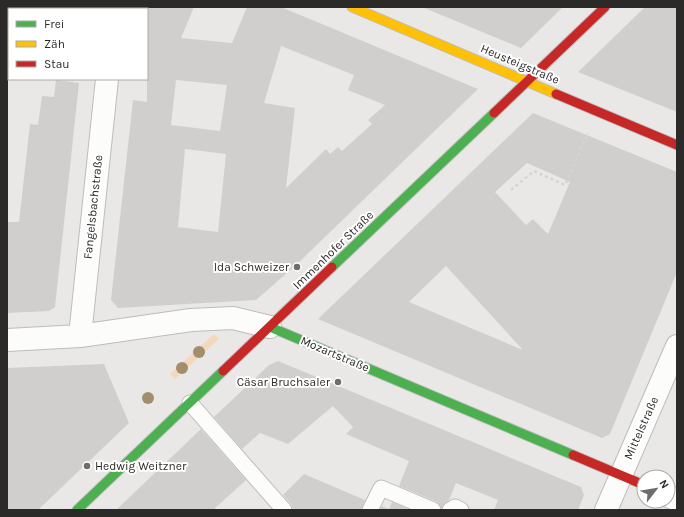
<svg xmlns="http://www.w3.org/2000/svg" width="684" height="517" viewBox="0 0 684 517" font-family="Karla,sans-serif">
<style>
.green{fill:#f3d8bd}
.building{fill:#d0cfce;fill-rule:evenodd}
.lines{fill:none;stroke-linecap:round;stroke-linejoin:round}
.lane-casing{stroke:#bdbcbc;stroke-width:17}
.street-casing{stroke:#bdbcbc;stroke-width:24}
.fast-casing{stroke:#bdbcbc;stroke-width:11}
.slow-casing{stroke:#bdbcbc;stroke-width:11}
.jam-casing{stroke:#bdbcbc;stroke-width:11}
.path{stroke:#d5d4d3;stroke-width:2.5;stroke-dasharray:3 3;stroke-linecap:butt}
.lane{stroke:#fcfcfb;stroke-width:15}
.street{stroke:#fcfcfb;stroke-width:22}
.fast{stroke:#4caf50;stroke-width:9}
.slow{stroke:#ffc107;stroke-width:9}
.jam{stroke:#c62828;stroke-width:9}
.tree{fill:#a48d6d}
.poi-dot{fill:#6e6c6c;stroke:#fff;stroke-width:1.5}
.labels{text-anchor:middle;stroke-width:4;stroke-linejoin:round;paint-order:stroke}
.street-label{font-size:12px;fill:#2b2a29;stroke:#fff}
.poi-label{font-size:12px;fill:#2b2a29;stroke:#fff;text-anchor:end}
</style>
<rect width="100%" height="100%" fill="#eae8e7"/>
<!-- green -->
<path class="green" d="M214,334L219,339L175,379L170,374Z"/>
<!-- building -->
<path class="building" d="M147,7H194L181,38L232,43L247,7H281L478,89L295,266L256,300L118,308L111,300L133,100L147,102ZM281,46L354,75L348,90L385,105L368,120L372,124L342,151L338,147L330,154L326,149L286,188L295,108L264,103ZM176,80L227,85L220,131L171,125ZM185,149L226,154L218,232L178,227Z
M422,7H563L521,48Z
M645,7H677V112L578,72Z
M56,80L79,83L55,307L49,311L7,313V222H19L30,124L38,125L42,96L54,97Z
M533,113L677,172V272L610,434L602,438L318,319ZM527,163L570,182L548,234L533,219L526,225L495,192ZM446,266L523,350L409,302Z
M278,361L581,487L584,495L578,510H494L498,500L456,483L449,500L442,508L437,502L399,486L409,461L346,434L353,427L333,406L288,444L260,433L242,449L214,417L269,365Z
M104,364L129,423L38,510H7V368Z
M201,429L246,480L213,510H116Z
M304,474L365,500L361,510H293L291,504L283,495Z
M392,502L410,510H380L382,506L389,509Z"/>
<g class="lines">
<defs>
<path id="lane" d="M190,403L284,510
M370,510L381,488L433,510
M450,510L455,507L461,510"/>
<path id="street" d="M115,9V7
M80,336L107,79
M7,340L80,336L191,320L233,318L270,327
M668,496L677,500
M606,510L677,346"/>
<path id="fast" d="M332,267L494,113
M270,327L573,455
M77,510L223,371"/>
<path id="slow" d="M352,7L556,94"/>
<path id="jam" d="M556,94L677,145
M494,113L605,7
M223,371L332,267
M573,455L644,485"/>
</defs>
<!-- lane casing -->
<use href="#lane" class="lane-casing"/>
<!-- street casing -->
<use href="#street" class="street-casing"/>
<!-- fast casing -->
<use href="#fast" class="fast-casing"/>
<!-- slow casing -->
<use href="#slow" class="slow-casing"/>
<!-- jam casing -->
<use href="#jam" class="jam-casing"/>
<!-- path -->
<path class="path" d="M511,190L534,171L565,185L588,133"/>
<!-- lane -->
<use href="#lane" class="lane"/>
<!-- street -->
<use href="#street" class="street"/>
<!-- fast -->
<use href="#fast" class="fast"/>
<!-- slow -->
<use href="#slow" class="slow"/>
<!-- jam -->
<use href="#jam" class="jam"/>
</g>
<!-- trees -->
<g class="tree">
<circle cx="199" cy="352" r="6"/>
<circle cx="182" cy="368" r="6"/>
<circle cx="148" cy="398" r="6"/>
</g>
<!-- markers -->
<g class="poi-dot">
<circle cx="297" cy="267" r="4"/>
<circle cx="338" cy="382" r="4"/>
<circle cx="87" cy="466" r="4"/>
</g>
<g class="labels">
<!-- street labels -->
<g class="street-label">
<text transform="translate(520 64) rotate(23)" y="4">Heusteigstraße</text>
<text transform="translate(93 207) rotate(-84)" y="4">Fangelsbachstraße</text>
<text transform="translate(333 250) rotate(-44)" y="4">Immenhofer Straße</text>
<text transform="translate(335 354) rotate(23)" y="4">Mozartstraße</text>
<text transform="translate(641 428) rotate(-66)" y="4">Mittelstraße</text>
</g>
<!-- poi labels -->
<g class="poi-label">
<text x="289" y="271">Ida Schweizer</text>
<text x="330" y="386">Cäsar Bruchsaler</text>
<text x="95" y="470" text-anchor="start">Hedwig Weitzner</text>
</g>
</g>
<!-- border -->
<rect width="684" height="517" fill="none" stroke="#2b2a29" stroke-width="16"/>
<!-- legend -->
<rect x="8" y="8" width="140" height="72" fill="#ffffff" stroke="#aaaaa9"/>
<rect x="16" y="21" width="20" height="6" fill="#4caf50" stroke="#aaaaa9"/>
<text x="44" y="28" font-size="12" fill="#2b2a29">Frei</text>
<rect x="16" y="41" width="20" height="6" fill="#ffc107" stroke="#aaaaa9"/>
<text x="44" y="48" font-size="12" fill="#2b2a29">Zäh</text>
<rect x="16" y="61" width="20" height="6" fill="#c62828" stroke="#aaaaa9"/>
<text x="44" y="68" font-size="12" fill="#2b2a29">Stau</text>
<!-- north arrow -->
<g transform="translate(656 489) rotate(59)"><circle r="19" fill="#ffffff" stroke="#aaaaa9"/>
<path d="M0-3L7 15L0 10L-7 15Z" fill="#6e6c6c"/>
<text y="-6" font-size="11" font-weight="bold" text-anchor="middle" fill="#2b2a29">N</text>
</g>
</svg>
